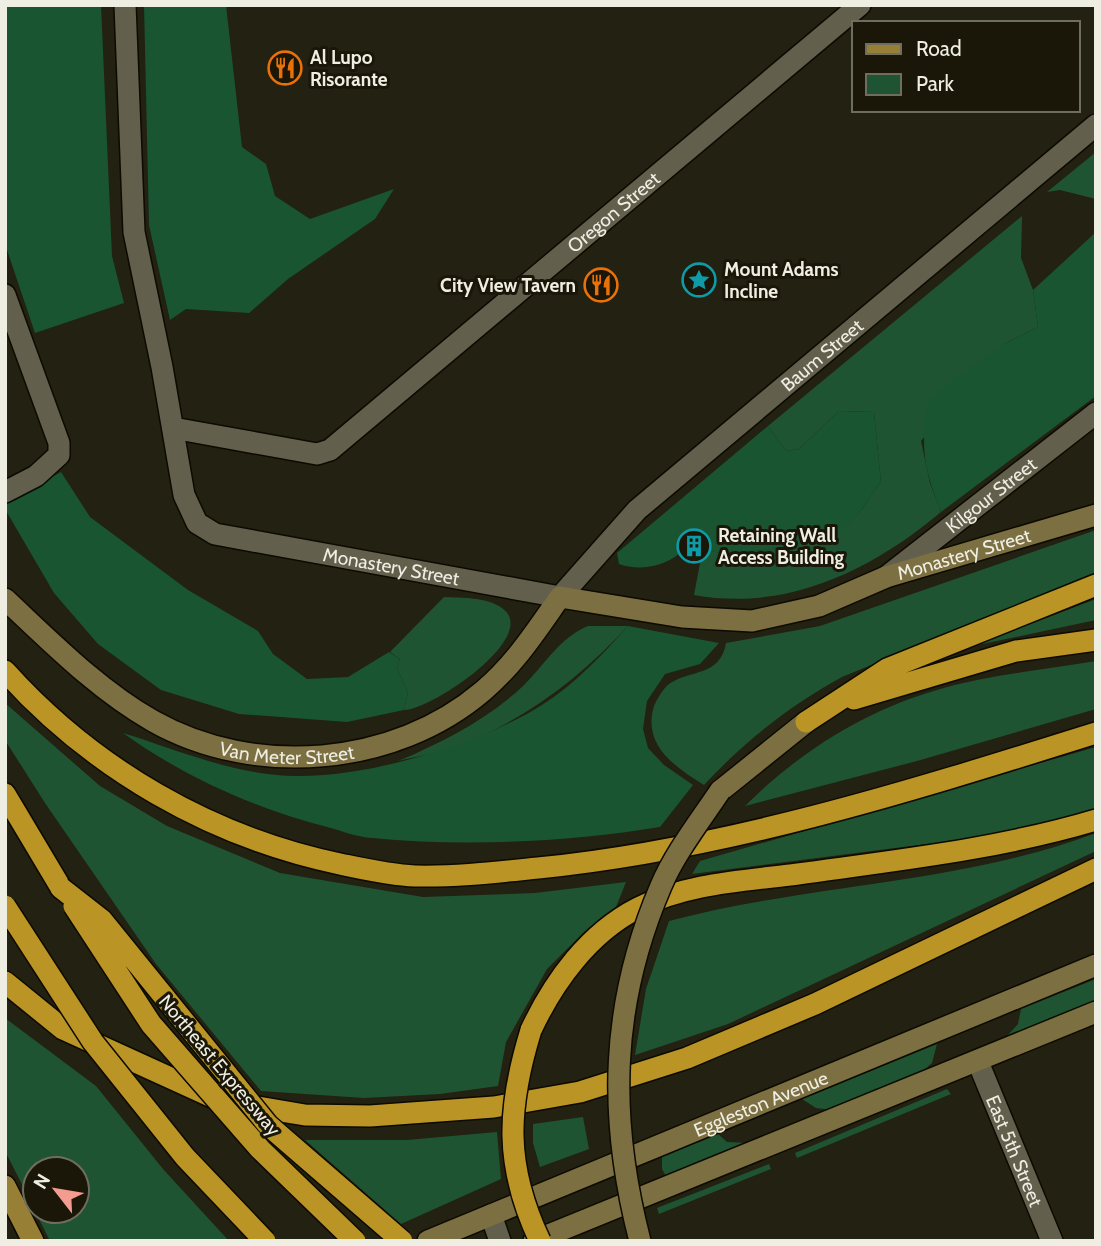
<svg xmlns="http://www.w3.org/2000/svg" width="1101" height="1246" viewBox="0 0 1101 1246" font-family="Cabin,sans-serif">
<style>
.green{fill:#1f5432}
.forest{fill:#195531}
.lines{fill:none;stroke-linecap:round;stroke-linejoin:round}
.street-casing{stroke:#0d0a01;stroke-width:24}
.secondary-casing{stroke:#0d0a01;stroke-width:24}
.primary-casing{stroke:#0d0a01;stroke-width:24}
.highway-casing{stroke:#0d0a01;stroke-width:24}
.street{stroke:#625f4d;stroke-width:21}
.secondary{stroke:#7c6f41;stroke-width:21}
.primary{stroke:#977f35;stroke-width:21}
.highway{stroke:#ba9425;stroke-width:21}
.secondary-bridge-casing{stroke:#0d0a01;stroke-width:24;stroke-linecap:butt}
.highway-bridge-casing{stroke:#0d0a01;stroke-width:24;stroke-linecap:butt}
.secondary-bridge{stroke:#7c6f41;stroke-width:21}
.highway-bridge{stroke:#ba9425;stroke-width:21}
.labels{text-anchor:middle;stroke-width:6;stroke-linejoin:round;paint-order:stroke}
.poi-label{font-size:19px;font-weight:bold;fill:#efeee3;stroke:#1a1708;text-anchor:start}
.street-label{font-size:19px;fill:#efeee3;stroke:#1a1708}
</style>
<rect width="100%" height="100%" fill="#232111"/>
<!-- green -->
<path class="green" d="M1096,152V199L1060,190L1047,192Z
M1022,216L1021,258L1033,290L1038,327L1004,344L921,441L930,483L941,512C872,570 787,612 694,595L700,563L709,551C740,557 815,545 842,528C857,520 870,496 881,482L874,412L839,411L799,449L786,451L768,426Z
M1096,530V572L842,677C789,706 745,741 704,785C675,767 642,745 654,706C657,699 663,689 669,684C691,669 720,677 726,643L820,626Z
M444,597C462,598 487,597 502,608C542,636 430,711 404,710L408,692L397,668L400,659L390,652Z
M1096,599V620L973,646Z
M588,626H628C579,679 525,720 456,747C438,754 417,756 398,761C443,742 486,720 522,687C544,666 560,637 588,626Z
M1096,661V709L917,761L745,806C798,753 864,711 937,690C984,676 1046,669 1096,661Z
M5,703L100,786L167,826L280,873L423,897L535,893L626,882L616,907L584,932L547,969L506,1042L498,1086L440,1094L364,1098L261,1091L156,964L45,803L5,740Z
M1096,747V811L966,839L692,874L700,861Z
M1096,833V851L728,1024L635,1055L646,989L669,921C808,884 961,884 1096,833Z
M1096,979V1000L1007,1036L1018,1024L1021,1009Z
M5,1018L96,1086L163,1169L229,1241H50L35,1211H77V1169H35V1210L5,1151Z
M937,1044L932,1063L922,1072L833,1110L816,1108L802,1099Z
M947,1089L951,1094L797,1158L795,1153Z
M583,1117L589,1149L540,1167L533,1143V1124Z
M497,1132L501,1179L401,1224L305,1140H407Z
M718,1134L727,1142L749,1143L667,1178L662,1169V1156Z
M769,1164L771,1169L659,1214L657,1208Z"/>
<!-- forest -->
<path class="forest" d="M5,5H101L112,256L124,303L35,333L5,244Z
M144,5H226L242,147L266,164L275,196L310,219L394,189L375,219L288,279L249,313L186,309L170,320L149,225Z
M1096,232V396L941,512C923,465 920,448 929,398L1004,344L1038,327L1033,290Z
M839,411L874,412L881,482C870,496 857,520 842,529C815,545 739,557 709,551L704,536H692C688,541 684,550 679,554C663,567 638,571 619,564L617,553L768,426L786,451L799,449Z
M61,472L90,517L188,590L258,631L273,654L307,679L348,677L389,652L400,659L397,668L408,692L404,710L347,722L239,714L161,690L98,644L54,593L5,509V504Z
M628,626L719,643L700,664L665,674L647,701L643,729L648,748L664,765L693,785L660,827C569,842 465,847 372,838C358,837 344,832 331,828C256,809 186,778 123,733C174,749 223,770 277,775C353,783 477,746 542,705C575,684 602,655 628,626Z"/>
<g class="lines">
<defs>
<g id="street">
<path id="s1" d="M125,5L134,232L162,367L184,495L197,523L215,534L560,597L637,510L1096,125"/>
<path d="M5,295L59,443V455L36,476L5,492"/>
<path id="s2" d="M173,428L317,454L330,450L860,5"/>
<path id="s3" d="M886,577L1096,413"/>
<path id="s4" d="M978,1062L1052,1241"/>
<path d="M491,1215L500,1241"/>
</g>
<g id="secondary">
<path id="s5" d="M5,599C50,641 98,690 153,721C254,778 394,767 483,691C515,664 536,631 560,597L682,617L752,621L819,606L886,577L1096,515"/>
<path d="M720,791L806,722"/>
<path id="s6" d="M428,1241L1096,965"/>
<path d="M534,1241L1096,1012"/>
</g>
<path id="primary" d="M5,1186L33,1241"/>
<path id="highway" d="M5,671C93,769 211,837 340,864C364,869 390,875 415,876C456,877 498,872 538,868C728,849 914,790 1096,733
M854,699L1016,651L1096,640
M806,722L887,669L1096,585
M5,794L61,888
M5,982L63,1029L221,1101L305,1115L370,1116L494,1107L580,1092L687,1058L815,1004L1096,869
M531,1030C554,981 589,933 638,908C687,883 744,881 798,874C898,860 999,849 1096,820"/>
</defs>
<!-- street casing -->
<use href="#street" class="street-casing"/>
<!-- secondary casing -->
<use href="#secondary" class="secondary-casing"/>
<!-- primary casing -->
<use href="#primary" class="primary-casing"/>
<!-- highway casing -->
<use href="#highway" class="highway-casing"/>
<!-- street -->
<use href="#street" class="street"/>
<!-- secondary -->
<use href="#secondary" class="secondary"/>
<!-- primary -->
<use href="#primary" class="primary"/>
<!-- highway -->
<use href="#highway" class="highway"/>
<defs>
<path id="secondary-bridge" d="M640,1241C608,1117 610,1005 661,886C675,853 700,821 720,791"/>
<path id="highway-bridge" d="M61,888L102,920L268,1125L402,1241
M5,906L93,1042L185,1157L265,1241
M74,906L151,1024L260,1149L355,1241
M531,1030C507,1108 504,1165 540,1241"/>
</defs>
<!-- secondary-bridge casing -->
<use href="#secondary-bridge" class="secondary-bridge-casing"/>
<!-- highway-bridge casing -->
<use href="#highway-bridge" class="highway-bridge-casing"/>
<!-- secondary-bridge -->
<use href="#secondary-bridge" class="secondary-bridge"/>
<!-- highway-bridge -->
<use href="#highway-bridge" class="highway-bridge"/>
</g>
<!-- icons -->
<defs>
<symbol id="restaurant-ring" viewBox="-11 -11 22 22"><circle r="9.5" fill="#1a1708" stroke="#e8710a" stroke-width="1.5"/><path d="M-5-6h1v4h1v-4h1v4h1v-4h1v5L-1.5 .5V6h-2V.5L-5-1ZM5-6V6H3V1.5H1.5Q1.5-4 5-6Z" fill="#e8710a"/></symbol>
<symbol id="sight-ring" viewBox="-11 -11 22 22"><circle r="9.5" fill="#1a1708" stroke="#0f9aa8" stroke-width="1.5"/><path d="M0-6L1.8-2.2L6-1.7L2.9 1.2L3.7 5.4L0 3.3L-3.7 5.4L-2.9 1.2L-6-1.7L-1.8-2.2Z" fill="#0f9aa8"/></symbol>
<symbol id="building-ring" viewBox="-11 -11 22 22"><circle r="9.5" fill="#1a1708" stroke="#0f9aa8" stroke-width="1.5"/><path d="M-4-6H4V6H1V3H-1V6H-4ZM-2.5-4.3h1.7v1.8h-1.7ZM.8-4.3h1.7v1.8H.8ZM-2.5-1h1.7V.8h-1.7ZM.8-1h1.7V.8H.8Z" fill="#0f9aa8"/></symbol>
</defs>
<g fill-rule="evenodd">
<use href="#restaurant-ring" x="266" y="49" width="38" height="38"/>
<use href="#sight-ring" x="680" y="261" width="38" height="38"/>
<use href="#restaurant-ring" x="582" y="266" width="38" height="38"/>
<use href="#building-ring" x="675" y="527" width="38" height="38"/>
</g>
<g class="labels">
<!-- poi labels -->
<g class="poi-label">
<text x="310" y="64">Al Lupo<tspan x="310" dy="22">Risorante</tspan></text>
<text x="724" y="276">Mount Adams<tspan x="724" dy="22">Incline</tspan></text>
<text x="576" y="292" text-anchor="end">City View Tavern</text>
<text x="718" y="542">Retaining Wall<tspan x="718" dy="22">Access Building</tspan></text>
</g>
<!-- street labels -->
<g class="street-label">
<text dy="7" stroke="none"><textPath href="#s2" startOffset="530">Oregon Street</textPath></text>
<text dy="7" stroke="none"><textPath href="#s1" startOffset="1255">Baum Street</textPath></text>
<text dy="7" stroke="none"><textPath href="#s3" startOffset="133">Kilgour Street</textPath></text>
<text dy="7" stroke="none"><textPath href="#s5" startOffset="1082">Monastery Street</textPath></text>
<text dy="7" stroke="none"><textPath href="#s1" startOffset="726">Monastery Street</textPath></text>
<text dy="7" stroke="none"><textPath href="#s5" startOffset="332">Van Meter Street</textPath></text>
<text transform="translate(220 1065) rotate(50)" y="7">Northeast Expressway</text>
<text dy="7" stroke="none"><textPath href="#s6" startOffset="360">Eggleston Avenue</textPath></text>
<text dy="7" stroke="none"><textPath href="#s4" startOffset="96">East 5th Street</textPath></text>
</g>
</g>
<!-- border -->
<rect width="1101" height="1246" fill="none" stroke="#efeee3" stroke-width="14"/>
<!-- legend -->
<rect x="852" y="21" width="228" height="91" fill="#1a1708" stroke="#6f6d60" stroke-width="2"/>
<rect x="866" y="44" width="35" height="10" fill="#977f35" stroke="#6f6d60" stroke-width="2"/>
<text x="916" y="56" font-size="21" fill="#efeee3">Road</text>
<rect x="866" y="74" width="35" height="21" fill="#1f5432" stroke="#6f6d60" stroke-width="2"/>
<text x="916" y="91" font-size="21" fill="#efeee3">Park</text>
<!-- north arrow -->
<g transform="translate(56 1190) rotate(301)"><circle r="33" fill="#1a1708" stroke="#6f6d60" stroke-width="2"/>
<path d="M0-5L12 26L0 18L-12 26Z" fill="#f59c90"/>
<text y="-10" font-size="19" font-weight="bold" text-anchor="middle" fill="#efeee3">N</text>
</g>
</svg>
